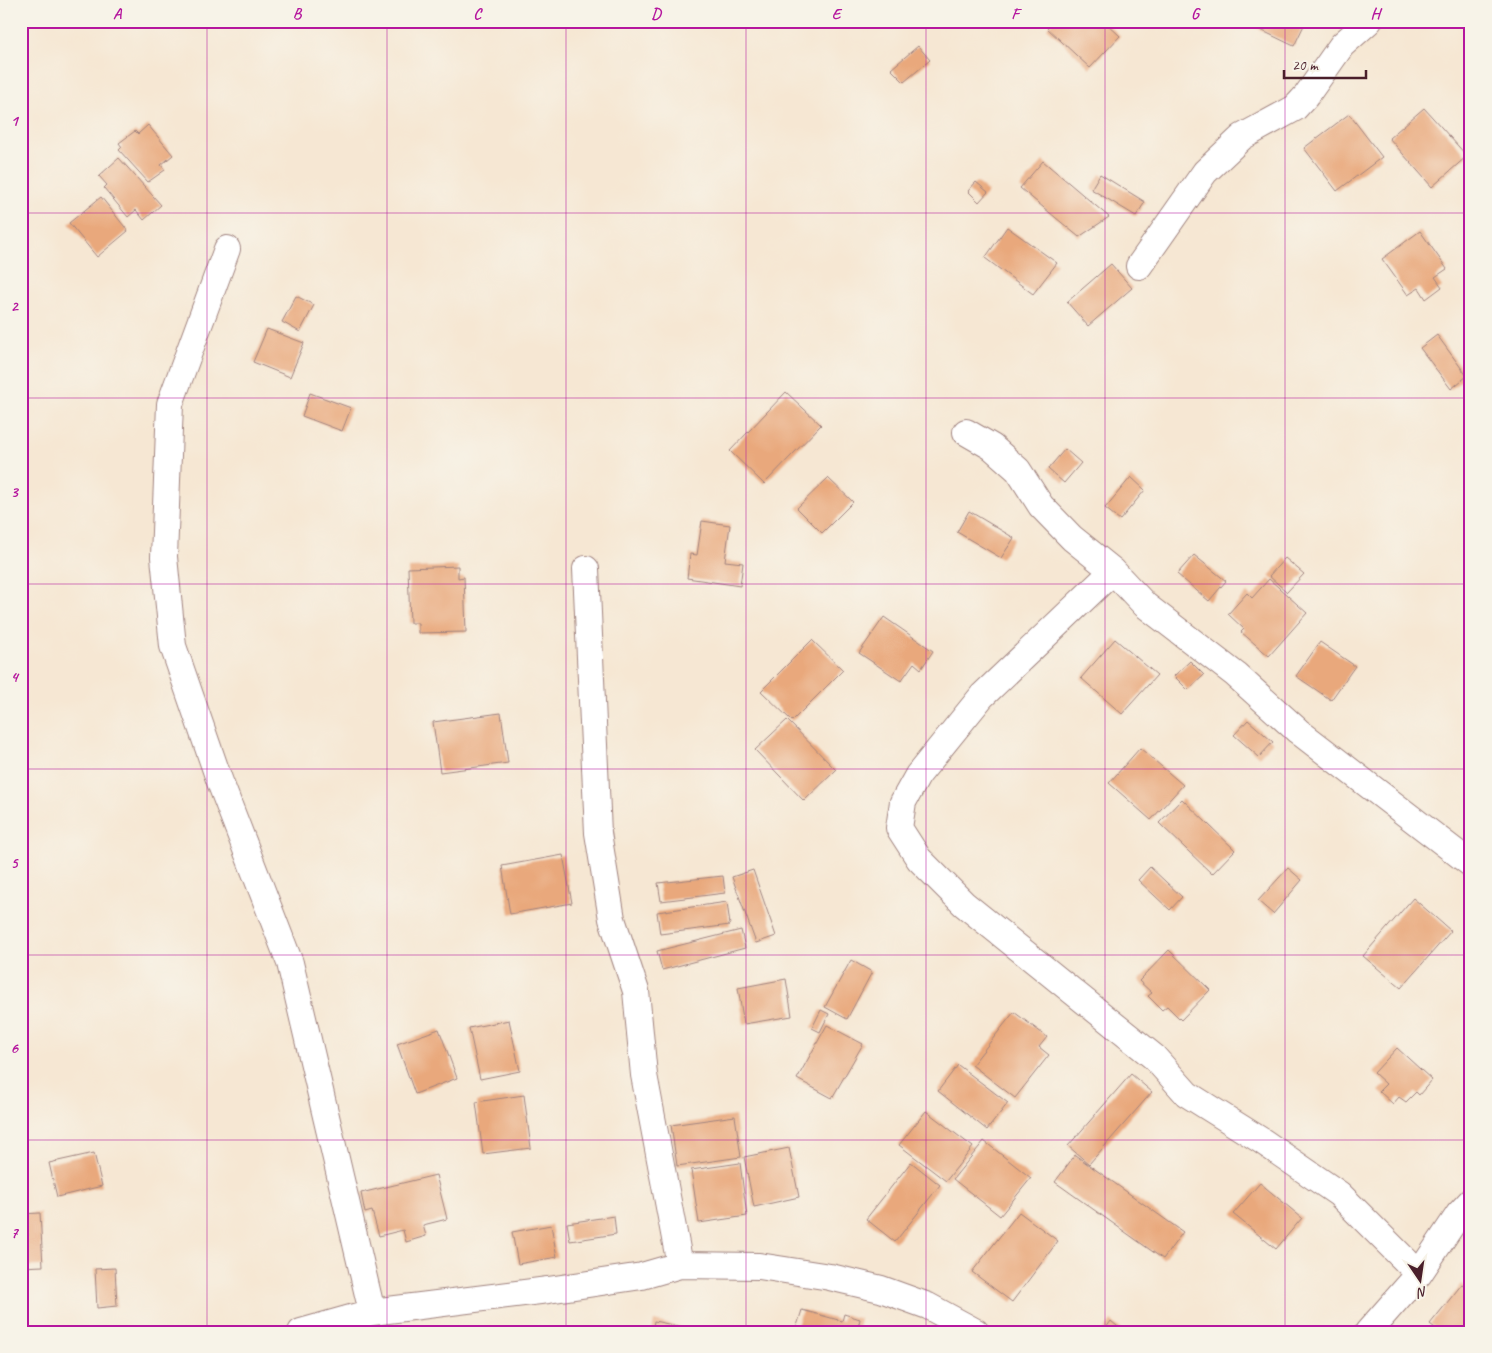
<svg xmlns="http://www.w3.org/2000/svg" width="1492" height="1353" viewBox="0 0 1492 1353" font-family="Caveat,sans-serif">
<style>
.building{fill:#e9a87c}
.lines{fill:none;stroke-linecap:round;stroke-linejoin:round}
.street-casing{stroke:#a0837f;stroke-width:28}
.street{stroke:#fff;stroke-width:26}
.grid{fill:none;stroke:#b5179e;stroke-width:1;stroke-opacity:0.55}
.neatline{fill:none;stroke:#b5179e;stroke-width:2}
.grid-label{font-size:16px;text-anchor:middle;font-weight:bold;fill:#b5179e}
</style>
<rect width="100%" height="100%" fill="#f7f3e8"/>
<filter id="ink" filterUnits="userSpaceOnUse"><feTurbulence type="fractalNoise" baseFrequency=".02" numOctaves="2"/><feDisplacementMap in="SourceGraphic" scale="10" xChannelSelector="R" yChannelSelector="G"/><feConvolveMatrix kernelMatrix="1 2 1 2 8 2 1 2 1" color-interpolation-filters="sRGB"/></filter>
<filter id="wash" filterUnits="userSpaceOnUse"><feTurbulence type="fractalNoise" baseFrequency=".0096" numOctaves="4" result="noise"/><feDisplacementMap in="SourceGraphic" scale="20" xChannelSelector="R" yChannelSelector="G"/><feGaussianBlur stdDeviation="1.12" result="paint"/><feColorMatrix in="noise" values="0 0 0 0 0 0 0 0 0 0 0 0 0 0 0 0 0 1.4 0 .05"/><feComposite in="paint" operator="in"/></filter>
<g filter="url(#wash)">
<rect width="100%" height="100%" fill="#f6e7d3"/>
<g id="blocks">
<!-- building -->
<path class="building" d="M1053,21H1104L1120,36L1090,68L1047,28Z
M1242,21H1306L1294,46Z
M918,46L930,60L904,82L891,69Z
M1424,108L1467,156L1432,187L1389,138Z
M1349,114L1382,157L1337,191L1304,148Z
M148,125L173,155L161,165L165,170L148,182L119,150L122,147L119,143L135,131L138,134Z
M119,158L161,205L144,220L136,210L128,217L104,188L107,185L99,176Z
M1043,161L1109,217L1079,237L1020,188Z
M1100,174L1145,202L1136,216L1091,189Z
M976,182L988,192L979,202L968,191Z
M101,197L128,231L97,257L69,223Z
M1007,227L1057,263L1033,294L985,258Z
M1420,231L1447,269L1435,277L1442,287L1426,299L1419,288L1408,295L1382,259Z
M1111,264L1132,288L1088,326L1067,302Z
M296,296L314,305L300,332L282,322Z
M267,329L304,343L290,377L253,362Z
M1437,335L1467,376L1451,389L1420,348Z
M786,392L821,425L764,484L730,451Z
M310,393L351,408L342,431L302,416Z
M1065,449L1081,463L1064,483L1048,469Z
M1131,477L1145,490L1120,520L1105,508Z
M828,478L853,502L822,533L797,508Z
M969,511L1014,538L1001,558L957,532Z
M702,521L730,525L725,561L743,563L740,586L687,578L690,554L697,555Z
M1194,555L1226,581L1209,601L1177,574Z
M1285,558L1304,574L1287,592L1269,576Z
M458,566V578L464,577L466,632L418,633V623H410L408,568Z
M1269,579L1307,613L1269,656L1241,632L1244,629L1228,614L1247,593L1252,598Z
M884,617L933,651L921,669L914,663L901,681L859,653Z
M1115,639L1157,675L1122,714L1081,678Z
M812,640L843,670L792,721L761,691Z
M1320,642L1355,666L1331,700L1296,676Z
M1190,661L1204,675L1188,690L1174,676Z
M501,713L508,763L440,772L433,722Z
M787,720L836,770L804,801L755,750Z
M1248,720L1273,742L1259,757L1234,735Z
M1140,748L1183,785L1151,820L1109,783Z
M1182,799L1235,850L1212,874L1159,823Z
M563,855L572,903L510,914L502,866Z
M1150,867L1182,897L1170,910L1138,880Z
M1288,868L1302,880L1273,914L1258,901Z
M753,870L776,936L756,943L732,877Z
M723,876L725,893L661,901L658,883Z
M1413,898L1451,931L1401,988L1363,956Z
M727,902L730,925L660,934L657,912Z
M741,930L745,948L662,970L657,951Z
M1169,950L1210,990L1181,1020L1167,1006L1162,1010L1148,996L1152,993L1139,981Z
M851,960L872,972L847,1019L825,1007Z
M786,979L792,1016L744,1024L738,988Z
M821,1010L829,1014L820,1032L812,1028Z
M1014,1012L1047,1037L1039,1047L1049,1055L1015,1098L972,1065Z
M509,1020L520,1071L480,1079L469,1028Z
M827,1025L863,1044L832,1098L797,1079Z
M439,1029L457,1078L415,1094L397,1044Z
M1397,1048L1432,1080L1419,1095L1416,1092L1406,1102L1399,1097L1393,1104L1379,1091L1386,1084L1374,1073Z
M958,1065L1008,1103L987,1130L938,1091Z
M1131,1074L1152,1092L1089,1164L1068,1146Z
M524,1095L531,1148L483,1154L476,1102Z
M926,1111L973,1147L946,1181L899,1145Z
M735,1116L741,1157L677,1166L671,1125Z
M984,1141L1031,1178L1000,1216L953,1179Z
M789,1148L799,1197L754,1207L744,1157Z
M94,1153L102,1186L57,1197L49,1163Z
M1075,1155L1183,1232L1163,1259L1055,1182Z
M911,1162L940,1185L895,1242L866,1219Z
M740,1163L747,1216L699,1223L691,1170Z
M436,1175L447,1219L423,1225L426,1236L406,1242L403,1230L379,1236L372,1211L365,1213L361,1193Z
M1260,1183L1302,1218L1276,1249L1233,1214Z
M1019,1212L1058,1241L1012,1302L972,1272Z
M40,1213L43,1266L21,1267V1214Z
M614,1216L616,1234L570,1241L567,1223Z
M551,1225L557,1257L518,1264L512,1232Z
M115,1268L117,1306L97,1308L95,1269Z
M1462,1284L1471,1290V1332H1440L1430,1324Z
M802,1310L842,1321L844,1314L860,1319L857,1332H795Z
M654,1321L701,1331V1332H652Z
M1111,1321L1124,1332H1103Z"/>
</g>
</g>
<g filter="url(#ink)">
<use href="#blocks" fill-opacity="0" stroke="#a0837f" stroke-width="1"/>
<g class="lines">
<defs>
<path id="street" d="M227,249L170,404L164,557L173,646L220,782L290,963L372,1312
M1139,266L1205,172L1242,137L1295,108L1306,96L1342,45L1369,21
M966,432L992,447L1018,470L1041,506L1072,538L1113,571L1145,605L1236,675L1298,731L1471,864
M586,569L598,833L612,919L636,991L644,1075L680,1265
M1113,571L982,696L918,775L903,802L899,828L919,859L964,904L1154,1057L1187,1094L1262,1141L1339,1194L1419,1274
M301,1332L372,1312L548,1290L642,1276L680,1265L759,1266L830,1277L881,1289L928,1306L976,1332
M1368,1332L1419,1274L1459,1214L1471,1201"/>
</defs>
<!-- street casing -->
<use href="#street" class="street-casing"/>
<!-- street -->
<use href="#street" class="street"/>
</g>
</g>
<!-- grid -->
<path class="grid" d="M207,21V1332M387,21V1332M566,21V1332M746,21V1332M926,21V1332M1105,21V1332M1285,21V1332M21,213H1471M21,398H1471M21,584H1471M21,769H1471M21,955H1471M21,1140H1471"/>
<!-- margin -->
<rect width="1492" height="1353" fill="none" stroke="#f7f3e8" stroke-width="55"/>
<!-- north arrow -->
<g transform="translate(1420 1280) rotate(167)" stroke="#f7f3e8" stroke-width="4" paint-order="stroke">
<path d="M0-4L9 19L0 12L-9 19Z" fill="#4a1f2b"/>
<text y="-8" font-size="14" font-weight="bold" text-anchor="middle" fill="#4a1f2b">N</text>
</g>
<!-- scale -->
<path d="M1284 70v8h82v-8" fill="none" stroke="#4a1f2b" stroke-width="2.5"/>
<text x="1292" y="70" font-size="15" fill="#4a1f2b" stroke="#f7f3e8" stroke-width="4" paint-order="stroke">20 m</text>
<rect x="28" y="28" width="1436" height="1298" class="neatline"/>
<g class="grid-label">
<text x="117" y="19">A</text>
<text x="297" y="19">B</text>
<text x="477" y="19">C</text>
<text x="656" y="19">D</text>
<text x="836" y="19">E</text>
<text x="1015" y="19">F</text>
<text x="1195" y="19">G</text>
<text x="1375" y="19">H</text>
<text x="14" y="126">1</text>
<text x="14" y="311">2</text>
<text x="14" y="497">3</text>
<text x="14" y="682">4</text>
<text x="14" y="868">5</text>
<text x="14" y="1053">6</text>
<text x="14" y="1238">7</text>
</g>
</svg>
